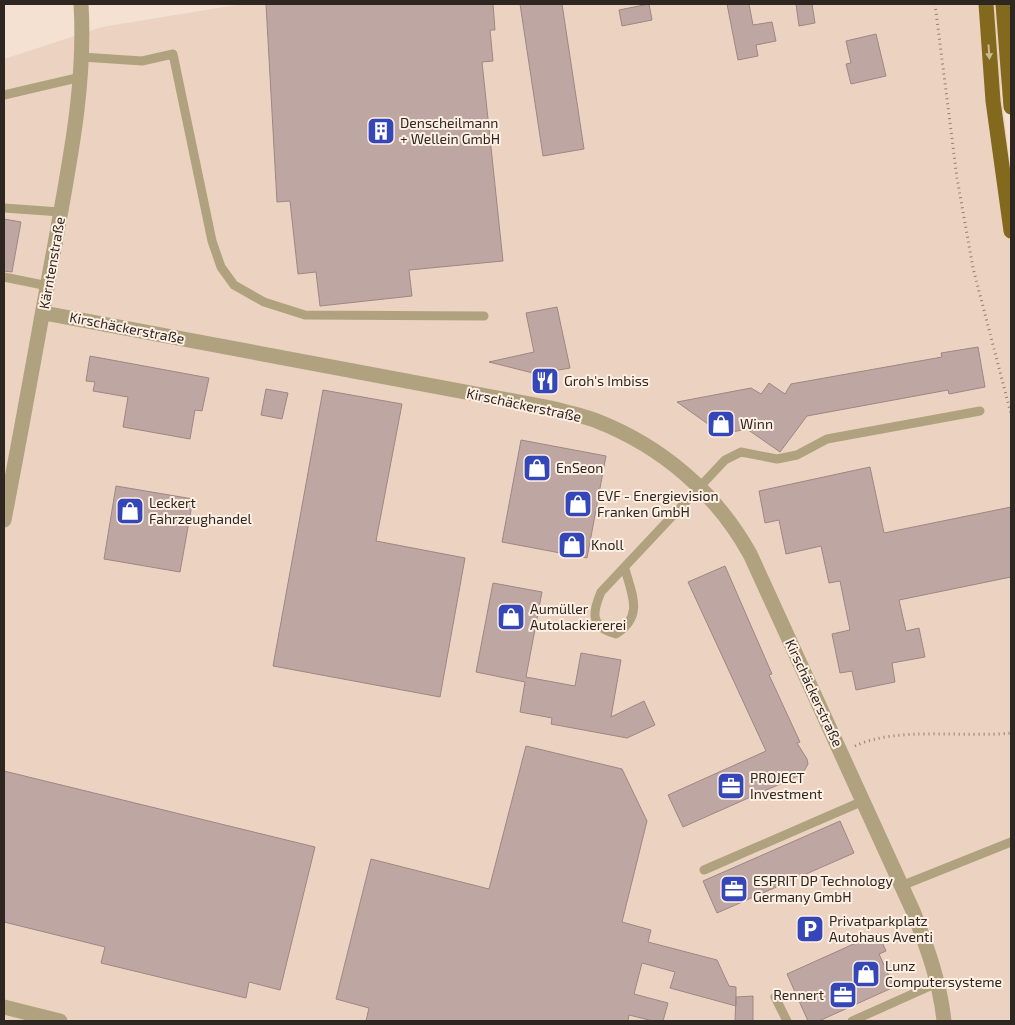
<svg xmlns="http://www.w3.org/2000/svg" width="1015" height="1025" viewBox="0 0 1015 1025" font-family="'Exo 2',sans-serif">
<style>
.built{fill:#ecd3c1}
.building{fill:#bea6a2;stroke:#9e8783}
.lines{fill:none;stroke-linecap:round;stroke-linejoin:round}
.path{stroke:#8d8076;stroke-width:3;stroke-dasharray:1 4;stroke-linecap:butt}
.lane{stroke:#b0a27f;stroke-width:9}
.street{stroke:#b0a27f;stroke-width:15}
.primary{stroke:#83691d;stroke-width:15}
.oneway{fill:#cdb994}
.labels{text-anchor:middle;stroke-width:4;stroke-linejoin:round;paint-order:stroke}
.poi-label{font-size:14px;fill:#2d2621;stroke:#feefe3;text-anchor:start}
.street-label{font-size:14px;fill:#2d2621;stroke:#feefe3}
</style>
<rect width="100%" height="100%" fill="#f4e1d2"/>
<!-- built -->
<path class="built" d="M242,4H1003L1001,90L1011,171V1021H4V59L102,27Z"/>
<!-- building -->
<path class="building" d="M266,4H493L495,30H490L493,61L482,62L503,261L409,270L412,296L320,306L316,272L298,274L290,201L277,202Z
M520,4H562L584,149L543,156Z
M649,4L652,20L622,26L619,10Z
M727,4H749L753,25L772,22L776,41L756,45L758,56L738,60Z
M796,4H812L815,23L799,26Z
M876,34L886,76L851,84L846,64L851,63L846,41Z
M4,219L21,222L12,272L4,271Z
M557,307L570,368L553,371L555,383L539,386L537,374L489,362L534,352L526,313Z
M978,347L985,387L949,394L948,390L807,416L780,452L747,429L722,434L677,402L751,388L761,394L769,383L785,394L791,384L942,357L941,353Z
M90,356L209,378L202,411L195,410L190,439L123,427L128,397L93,391L95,382L86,381Z
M266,389L288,393L282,419L261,415Z
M323,390L402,404L376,541L465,558L440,697L273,666Z
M521,440L606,456L587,558L502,542Z
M870,467L884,533L1011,507V577L899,600L906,631L919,628L925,657L892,663L895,682L856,690L852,671L840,673L832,634L850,630L840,581L829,583L821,546L786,554L779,520L765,523L759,491Z
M116,486L193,499L180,572L104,559Z
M725,566L772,674L769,675L800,742L797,743L807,759L808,764L803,773L798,776L683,827L668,795L766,751L688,582Z
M493,583L542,592L526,677L575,686L581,653L621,660L611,717L644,701L655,725L627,738L551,724L552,718L520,712L525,682L476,672Z
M526,746L622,769L647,821L622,922L651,930L648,942L717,960L729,986L736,987V1006L670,988L675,972L642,963L634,994L668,1003L663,1021H653L629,1015L628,1021H366L369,1008L336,999L371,859L489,889Z
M4,771L315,847L280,990L249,982L246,998L101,963L105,947L4,922Z
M840,821L854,853L717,913L703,881Z
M878,933L886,951L879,954L894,987L819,1021H808L787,974Z
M753,996V1021H735L736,997Z"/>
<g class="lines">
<!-- path -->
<path class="path" d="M935,4L957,178L973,268L1011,414
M855,746C897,726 965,738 1011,733"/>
<!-- lane -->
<path class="lane" d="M82,57L142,61L173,54L212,241L221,267L234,285L264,302L305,315L484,316
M4,95L81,77
M4,208L60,212
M4,277L48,286
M625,569C632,595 644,616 616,634C590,627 592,613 601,592L725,460L741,452L777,459L797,455L827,439L980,411
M704,870L863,801
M901,886L1011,842
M775,997L787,1021
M852,1021L937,983"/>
<!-- street -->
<path class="street" d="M44,313L546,407C563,411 581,415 597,421C663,447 716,493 750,554L913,911C927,947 940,982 944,1021
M4,520C22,428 38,336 55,244C69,165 86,85 81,4
M4,1007L60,1021"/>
<!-- primary -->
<path class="primary" d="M986,4L993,101L1011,231
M1003,4L1011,107"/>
</g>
<!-- one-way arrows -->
<defs><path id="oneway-solid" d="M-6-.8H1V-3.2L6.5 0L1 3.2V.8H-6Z" transform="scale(1.25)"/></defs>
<use class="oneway" href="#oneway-solid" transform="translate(989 52) rotate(86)"/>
<!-- icons -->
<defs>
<symbol id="building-square" viewBox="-11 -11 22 22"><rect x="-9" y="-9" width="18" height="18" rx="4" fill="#3446b8" stroke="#feefe3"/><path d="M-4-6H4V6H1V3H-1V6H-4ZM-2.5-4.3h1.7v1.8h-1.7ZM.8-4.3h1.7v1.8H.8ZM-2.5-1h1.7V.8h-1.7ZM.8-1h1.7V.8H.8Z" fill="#fff"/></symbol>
<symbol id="restaurant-square" viewBox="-11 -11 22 22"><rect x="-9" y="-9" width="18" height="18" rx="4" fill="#3446b8" stroke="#feefe3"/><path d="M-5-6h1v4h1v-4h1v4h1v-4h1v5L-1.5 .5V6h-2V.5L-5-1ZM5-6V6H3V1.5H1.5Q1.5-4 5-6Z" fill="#fff"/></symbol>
<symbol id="shop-square" viewBox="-11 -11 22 22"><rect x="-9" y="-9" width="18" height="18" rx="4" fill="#3446b8" stroke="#feefe3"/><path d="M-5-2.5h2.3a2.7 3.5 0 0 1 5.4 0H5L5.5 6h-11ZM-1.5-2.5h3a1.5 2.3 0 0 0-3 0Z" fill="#fff"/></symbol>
<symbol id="office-square" viewBox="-11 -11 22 22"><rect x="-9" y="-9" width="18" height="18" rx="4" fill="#3446b8" stroke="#feefe3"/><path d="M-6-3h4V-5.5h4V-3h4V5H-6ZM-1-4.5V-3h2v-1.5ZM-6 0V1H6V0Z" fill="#fff"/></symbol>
<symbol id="parking-square" viewBox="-11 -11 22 22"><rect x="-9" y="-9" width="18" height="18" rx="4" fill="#3446b8" stroke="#feefe3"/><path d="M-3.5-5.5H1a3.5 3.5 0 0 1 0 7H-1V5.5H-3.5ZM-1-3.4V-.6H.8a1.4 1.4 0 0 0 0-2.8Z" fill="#fff"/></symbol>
</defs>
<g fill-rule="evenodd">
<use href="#building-square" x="365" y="115" width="32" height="32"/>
<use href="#restaurant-square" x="529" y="365" width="32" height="32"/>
<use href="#shop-square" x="705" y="408" width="32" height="32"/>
<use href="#shop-square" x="521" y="452" width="32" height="32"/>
<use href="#shop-square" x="562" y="488" width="32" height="32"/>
<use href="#shop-square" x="114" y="495" width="32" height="32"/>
<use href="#shop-square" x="556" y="529" width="32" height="32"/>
<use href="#shop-square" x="495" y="601" width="32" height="32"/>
<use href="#office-square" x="715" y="770" width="32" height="32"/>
<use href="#office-square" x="718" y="873" width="32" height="32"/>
<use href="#parking-square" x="794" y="913" width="32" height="32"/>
<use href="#shop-square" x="850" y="958" width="32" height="32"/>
<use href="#office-square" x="827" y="979" width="32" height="32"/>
</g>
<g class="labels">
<!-- poi labels -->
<g class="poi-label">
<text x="400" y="128">Denscheilmann<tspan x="400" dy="16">+ Wellein GmbH</tspan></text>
<text x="564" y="386">Groh's Imbiss</text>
<text x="740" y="429">Winn</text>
<text x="556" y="473">EnSeon</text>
<text x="597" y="501">EVF - Energievision<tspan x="597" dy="16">Franken GmbH</tspan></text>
<text x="149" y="508">Leckert<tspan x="149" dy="16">Fahrzeughandel</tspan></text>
<text x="591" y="550">Knoll</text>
<text x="530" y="614">Aumüller<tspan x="530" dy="16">Autolackiererei</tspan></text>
<text x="750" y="783">PROJECT<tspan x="750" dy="16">Investment</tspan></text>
<text x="753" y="886">ESPRIT DP Technology<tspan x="753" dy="16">Germany GmbH</tspan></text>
<text x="829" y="926">Privatparkplatz<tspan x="829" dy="16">Autohaus Aventi</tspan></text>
<text x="885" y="971">Lunz<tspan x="885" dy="16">Computersysteme</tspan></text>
<text x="824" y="1000" text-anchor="end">Rennert</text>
</g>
<!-- street labels -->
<g class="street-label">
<text transform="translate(52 263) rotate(-80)" y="5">Kärntenstraße</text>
<text transform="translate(127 328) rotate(11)" y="5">Kirschäckerstraße</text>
<text transform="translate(524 405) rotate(12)" y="5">Kirschäckerstraße</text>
<text transform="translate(814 693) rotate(65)" y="5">Kirschäckerstraße</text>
</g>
</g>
<!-- border -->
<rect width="1015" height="1025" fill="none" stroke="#2d2621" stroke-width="10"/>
</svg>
